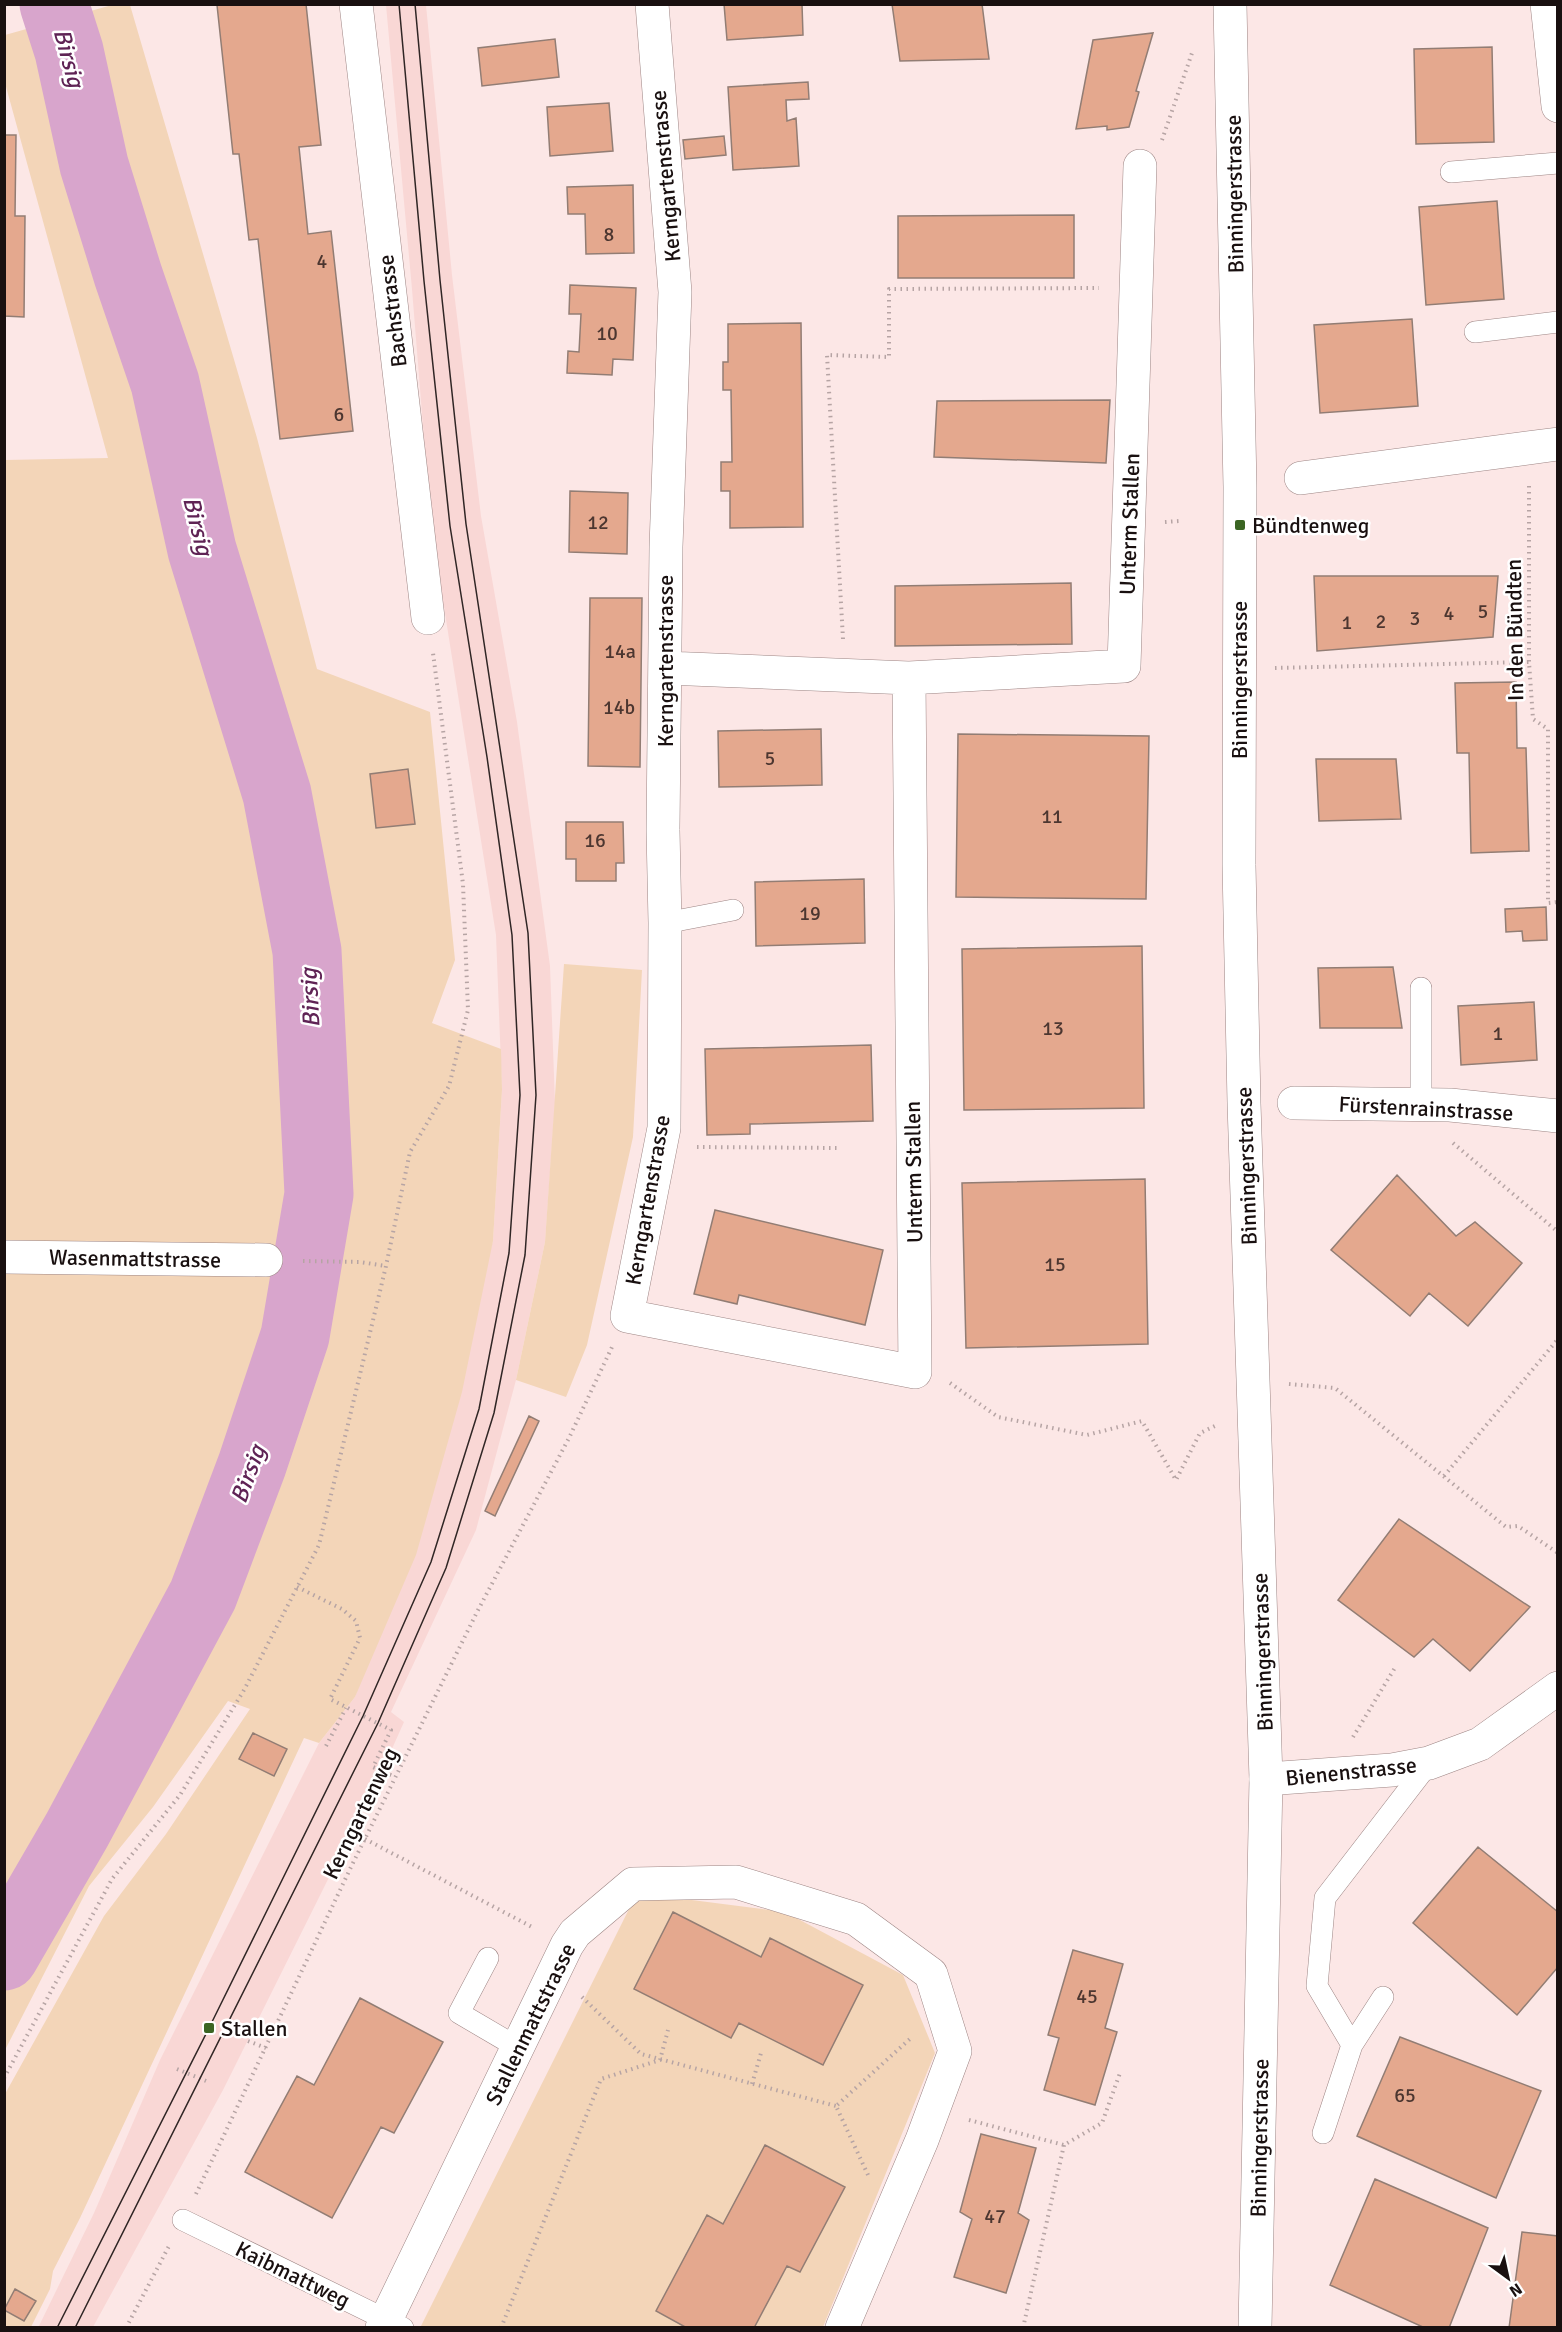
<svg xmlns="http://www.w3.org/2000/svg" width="1562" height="2332" viewBox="0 0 1562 2332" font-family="Signika,sans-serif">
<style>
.built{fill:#f9d7d5}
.green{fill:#f3d5b8}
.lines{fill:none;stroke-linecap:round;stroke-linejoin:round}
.river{stroke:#d8a5cc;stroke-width:69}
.building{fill:#e4a88e;stroke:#927d74;stroke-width:1.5}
.lane-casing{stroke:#9d8584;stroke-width:22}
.street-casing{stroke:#9d8584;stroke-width:34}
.secondary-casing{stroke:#9d8584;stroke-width:34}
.path{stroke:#b6a4a4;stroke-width:4;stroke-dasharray:1.5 4.5;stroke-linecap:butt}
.lane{stroke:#fff;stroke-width:21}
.street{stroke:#fff;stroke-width:33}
.secondary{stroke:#fff;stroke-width:33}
.tram{stroke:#302625;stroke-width:1.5}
.poi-dot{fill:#3b6523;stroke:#fff;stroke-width:2}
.labels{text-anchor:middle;stroke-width:5;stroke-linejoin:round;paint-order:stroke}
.number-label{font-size:20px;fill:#4c3630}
.street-label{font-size:22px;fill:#191010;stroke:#fff}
.poi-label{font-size:22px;fill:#191010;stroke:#fff;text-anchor:start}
.water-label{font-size:24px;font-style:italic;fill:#5f2355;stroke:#fff}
</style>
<rect width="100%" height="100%" fill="#fce7e6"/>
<!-- built -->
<path class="built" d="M386,5H426L452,275L481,516L517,722L550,966L555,1103L545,1242L516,1380L476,1530L391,1712L404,1722L382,1771L223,2090L93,2327L38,2328L94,2213L160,2060L319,1743L355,1697L493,1241L502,1090L496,935L431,525L412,289Z"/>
<!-- green -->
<path class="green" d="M112,5H130L257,438L317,669L430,712L455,960L432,1023L501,1049L502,1090L493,1241L462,1392L416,1555L355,1697L319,1743L304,1738L80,2218L53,2271L50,2289L31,2327H5V2094L104,1916L166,1834L250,1709L228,1701L153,1807L89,1886L5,2050V460L108,458L5,83V35Z
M564,964L642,970L633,1137L587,1345L566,1397L516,1380L545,1242Z
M637,1893L785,1912L903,1975L935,2053L823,2327L421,2326Z"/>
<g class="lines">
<!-- river -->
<path class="river" d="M4,1956L77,1830L203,1595L252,1465L295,1336L319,1194L307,951L277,794L202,550L165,383L128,275L94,165L69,51L54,4"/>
</g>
<!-- building -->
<path class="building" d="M306,4L321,145L299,147L308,234L331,231L353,431L280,439L258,239L249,240L239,154H233L217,5Z
M724,4H802L803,35L727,40Z
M892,4H982L989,59L900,61Z
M1153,33L1136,91L1139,92L1129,127L1107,130V126L1076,129L1093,40Z
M555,39L559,77L482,86L478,48Z
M1492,47L1494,142L1416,144L1414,49Z
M808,82L809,99L786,100L787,121L796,118L799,166L733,170L728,87Z
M609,103L613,151L550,156L547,107Z
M4,135H16L15,216H25L24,317L4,316Z
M724,136L726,155L685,159L683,140Z
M633,185L634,253L586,254L585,214H568L567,187Z
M1497,201L1504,299L1426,305L1419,207Z
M1074,215V278H898V216Z
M570,285L636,288L633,360L613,359L612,375L567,373L568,351L579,352L581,314H569Z
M1412,319L1418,406L1320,413L1314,325Z
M801,323L803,527L730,528V491H721V462H732L731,390H723V362H728V324Z
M1110,400L1106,463L934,457L937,401Z
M570,491L628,493L627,554L569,552Z
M1314,576H1498L1493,637L1317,651Z
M1071,583L1072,644L895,646V586Z
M590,598H642L640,767L588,766Z
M1516,682L1517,748H1526L1529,851L1471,853L1469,753H1457L1455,683Z
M821,729L822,785L719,787L718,731Z
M958,734L1149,736L1146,899L956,897Z
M1316,759H1396L1401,819L1319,821Z
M408,769L415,824L376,828L370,774Z
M566,822H623L624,863H616V881H576V859H566Z
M864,879L865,943L756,946L755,882Z
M1546,907L1547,940L1523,941L1522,931L1506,932L1505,909Z
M1142,946L1144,1108L964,1110L962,949Z
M1393,967L1402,1028H1320L1318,968Z
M1534,1002L1537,1060L1461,1065L1458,1006Z
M871,1045L873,1121L750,1124V1134L707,1135L705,1049Z
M1397,1175L1456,1236L1475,1222L1522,1263L1468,1326L1429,1293L1410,1316L1331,1250Z
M1145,1179L1148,1344L966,1348L962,1183Z
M715,1210L883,1250L865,1325L739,1295L737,1304L694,1294Z
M529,1416L539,1421L495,1516L485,1511Z
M1399,1519L1530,1607L1470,1671L1433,1639L1414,1657L1338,1600Z
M253,1733L287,1749L274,1776L239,1759Z
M1478,1847L1558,1912V1967L1517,2015L1413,1923Z
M673,1912L761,1957L770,1938L863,1985L823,2065L739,2023L731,2038L634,1989Z
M1073,1950L1123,1964L1105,2028L1117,2032L1095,2105L1044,2090L1059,2038L1048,2035Z
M360,1998L443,2042L394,2133L381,2127L332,2218L245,2172L297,2076L314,2085Z
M1400,2037L1541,2091L1496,2198L1357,2136Z
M981,2134L1036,2148L1018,2213L1029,2220L1006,2293L954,2277L972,2219L960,2212Z
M765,2145L845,2187L800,2272L787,2266L754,2328H687L656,2311L707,2215L723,2224Z
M1375,2179L1488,2228L1449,2328H1425L1330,2285Z
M1522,2232L1558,2236V2328H1509Z
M15,2289L36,2301L24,2321L4,2310Z"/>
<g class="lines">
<defs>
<path id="lane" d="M1451,172L1558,163
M1475,332L1558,322
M665,923L733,910
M1421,988V1105
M488,1958L459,2013L517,2047
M1352,2045L1383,1997
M1323,2133L1352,2045L1317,1986L1325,1898L1429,1763
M183,2220L403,2328"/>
<path id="street" d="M356,4L428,618
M652,4L675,292L666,547L663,830L665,923L664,1128L627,1316L915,1372L909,678
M1547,4L1558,106
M1301,478L1558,444
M666,668L909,678L1124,666L1140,166
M1294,1103L1450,1105L1558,1116
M4,1257L266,1260
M1266,1779L1392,1770L1429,1763L1480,1744L1558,1688
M382,2328L567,1945L575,1933L633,1884L736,1882L856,1919L931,1974L955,2051L922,2140L842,2328"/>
<path id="secondary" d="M1230,4L1240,487L1239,865L1244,1103L1266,1779L1255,2328"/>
</defs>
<!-- lane casing -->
<use href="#lane" class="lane-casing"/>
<!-- street casing -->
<use href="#street" class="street-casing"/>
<!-- secondary casing -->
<use href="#secondary" class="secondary-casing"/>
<!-- path -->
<path class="path" d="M1162,140L1192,53
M1529,486V662L1533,719L1548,729V903L1558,902
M1165,522L1180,521
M843,639L827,355L889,357V289L1099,288
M1275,668L1529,662
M1453,1143L1558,1232
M697,1147L838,1148
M303,1261L360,1262L386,1266
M950,1383L998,1417L1087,1435L1142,1421L1176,1480L1200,1433L1217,1425
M1289,1384L1335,1388L1506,1527L1518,1526L1558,1553
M1444,1476L1558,1339
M297,1587L342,1609L356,1621L360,1638L330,1699L391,1730L373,1767L395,1777
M1353,1737L1396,1666
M326,1746L346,1708
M365,1839L534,1928
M582,1997L641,2054L836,2106
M248,2041L266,2048
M177,2069L206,2081
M4,2078L112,1879L180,1795L244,1690L319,1545L386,1266L410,1152L449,1086L468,1010L463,884L433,653
M752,2084L761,2053
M969,2120L1064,2145L1102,2123L1120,2073
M868,2175L836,2106L912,2037
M196,2194L351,1867L477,1612L569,1438L612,1347
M126,2328L169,2246
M501,2328L601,2079L660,2060L668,2030
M1023,2328L1064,2145"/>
<!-- lane -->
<use href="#lane" class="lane"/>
<!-- street -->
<use href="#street" class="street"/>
<!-- secondary -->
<use href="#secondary" class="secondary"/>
<!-- tram -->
<path class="tram" d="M57,2328L209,2028L363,1716L431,1562L479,1409L509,1253L520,1095L512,935L487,757L450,526L424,281L399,4
M75,2328L378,1723L446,1568L494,1413L525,1255L536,1095L528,933L466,524L440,280L415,4"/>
</g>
<!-- markers -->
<g class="poi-dot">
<rect x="1234" y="519" width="12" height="12" rx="3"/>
<rect x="203" y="2022" width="12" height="12" rx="3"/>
</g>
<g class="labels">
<!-- number labels -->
<g class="number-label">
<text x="609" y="241">8</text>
<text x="322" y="268">4</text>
<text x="607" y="340">10</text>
<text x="339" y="421">6</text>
<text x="598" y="529">12</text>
<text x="1483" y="618">5</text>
<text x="1449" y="620">4</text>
<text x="1415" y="625">3</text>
<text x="1381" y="628">2</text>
<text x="1347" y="629">1</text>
<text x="620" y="658">14a</text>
<text x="619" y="714">14b</text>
<text x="770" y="765">5</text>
<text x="1052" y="823">11</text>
<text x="595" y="847">16</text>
<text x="810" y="920">19</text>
<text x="1053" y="1035">13</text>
<text x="1498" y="1040">1</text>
<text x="1055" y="1271">15</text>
<text x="1087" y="2003">45</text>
<text x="1405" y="2102">65</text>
<text x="995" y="2223">47</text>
</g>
<!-- street labels -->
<g class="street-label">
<text transform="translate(665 176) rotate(-95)" y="8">Kerngartenstrasse</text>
<text transform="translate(1234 194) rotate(-91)" y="8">Binningerstrasse</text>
<text transform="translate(392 311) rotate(-97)" y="8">Bachstrasse</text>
<text transform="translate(1129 524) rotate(-88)" y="8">Unterm Stallen</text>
<text transform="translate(1514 630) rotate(-91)" y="8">In den Bündten</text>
<text transform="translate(665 661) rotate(-90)" y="8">Kerngartenstrasse</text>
<text transform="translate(1239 680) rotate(-90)" y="8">Binningerstrasse</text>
<text transform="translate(1426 1108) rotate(3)" y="8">Fürstenrainstrasse</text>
<text transform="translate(1246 1166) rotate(-92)" y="8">Binningerstrasse</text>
<text transform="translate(913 1172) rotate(-91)" y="8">Unterm Stallen</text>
<text transform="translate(647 1200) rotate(-80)" y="8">Kerngartenstrasse</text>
<text transform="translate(135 1258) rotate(1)" y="8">Wasenmattstrasse</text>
<text transform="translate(1262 1652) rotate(-92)" y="8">Binningerstrasse</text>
<text transform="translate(1351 1771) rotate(-6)" y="8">Bienenstrasse</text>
<text transform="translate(360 1813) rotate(-64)" y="8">Kerngartenweg</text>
<text transform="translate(530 2024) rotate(-64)" y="8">Stallenmattstrasse</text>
<text transform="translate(1259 2138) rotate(-89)" y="8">Binningerstrasse</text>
<text transform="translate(293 2274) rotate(26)" y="8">Kaibmattweg</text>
</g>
<!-- poi labels -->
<g class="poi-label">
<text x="1252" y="533">Bündtenweg</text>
<text x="221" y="2036">Stallen</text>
</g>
<!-- water labels -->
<g class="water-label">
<text transform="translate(69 58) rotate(75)" y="8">Birsig</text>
<text transform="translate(198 526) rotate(76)" y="8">Birsig</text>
<text transform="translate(310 998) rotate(-93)" y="8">Birsig</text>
<text transform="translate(248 1474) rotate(-70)" y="8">Birsig</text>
</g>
</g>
<!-- border -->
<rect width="1562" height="2332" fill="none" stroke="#191010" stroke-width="12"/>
<!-- north arrow -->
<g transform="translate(1508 2278) rotate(147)" stroke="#ffffff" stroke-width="4.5" paint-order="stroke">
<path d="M0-4.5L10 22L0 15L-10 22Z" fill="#191010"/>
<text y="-9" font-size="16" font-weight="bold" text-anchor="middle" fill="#191010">N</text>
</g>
</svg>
